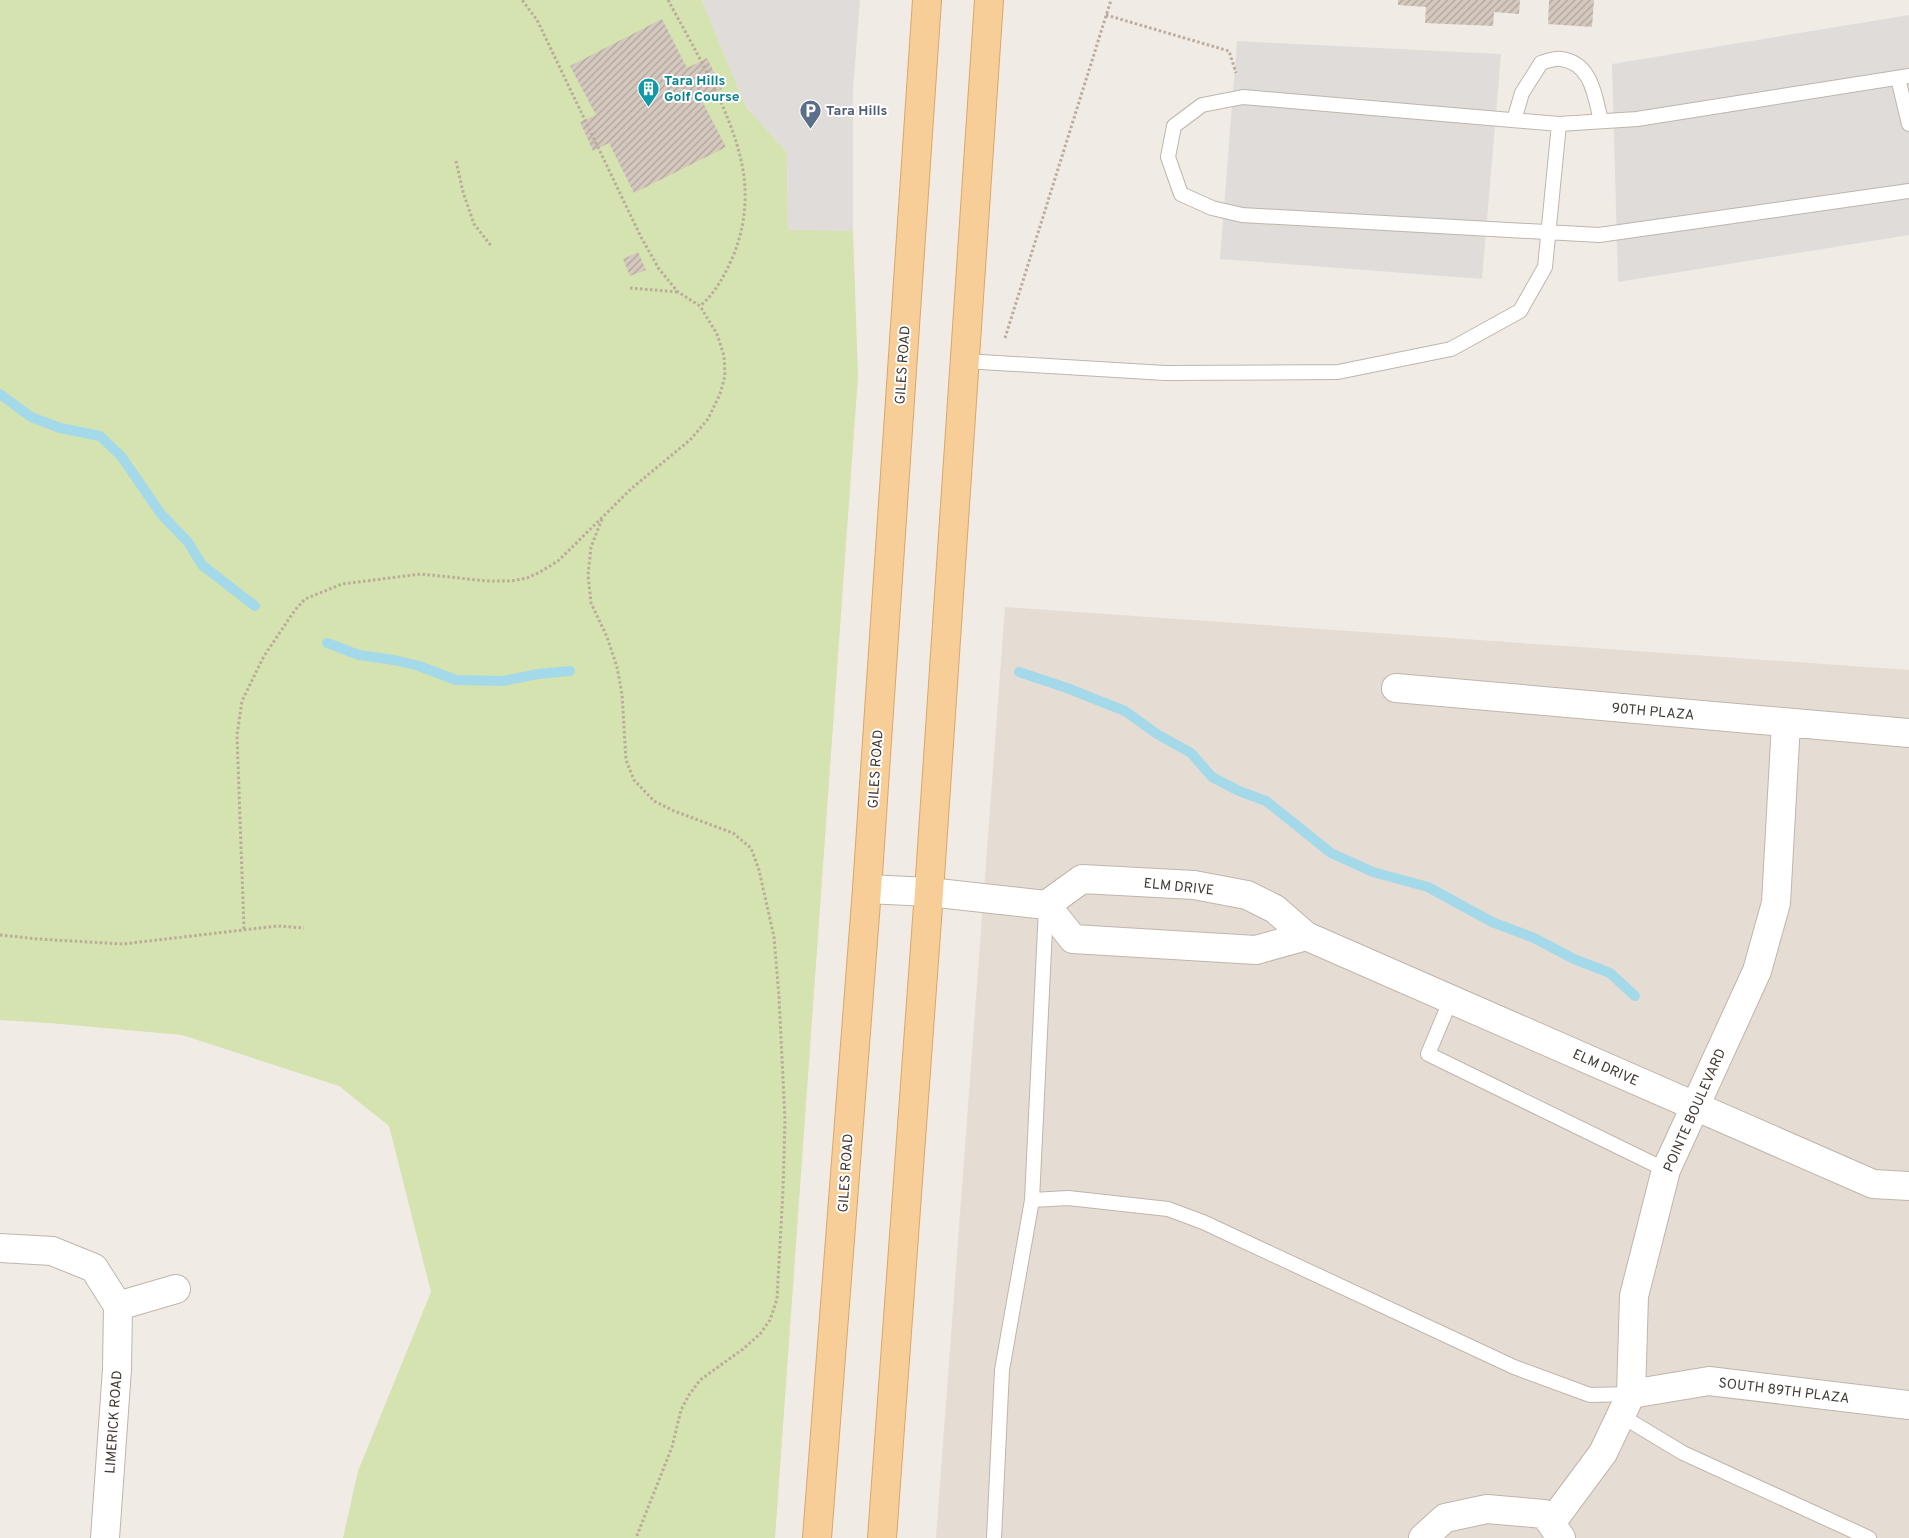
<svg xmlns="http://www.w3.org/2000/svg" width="1909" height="1538" viewBox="0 0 1909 1538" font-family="Overpass,sans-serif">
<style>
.residential{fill:#e5dcd3}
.grass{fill:#d4e3b0}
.parking{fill:#dfdcda}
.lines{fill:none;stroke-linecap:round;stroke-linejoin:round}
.stream{stroke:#a4d9ea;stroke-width:10}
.building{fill:url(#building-hatch)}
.service-casing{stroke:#bfb5ab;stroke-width:16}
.minor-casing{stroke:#bfb5ab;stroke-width:30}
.primary-casing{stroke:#daa769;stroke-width:30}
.path{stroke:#bcab9a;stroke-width:3;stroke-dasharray:2.5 2.5;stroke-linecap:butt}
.service{stroke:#fff;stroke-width:14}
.minor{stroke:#fff;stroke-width:28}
.primary{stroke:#f7cd98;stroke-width:28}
.labels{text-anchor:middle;stroke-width:4;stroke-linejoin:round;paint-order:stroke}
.culture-label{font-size:14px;font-weight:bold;fill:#0d838f;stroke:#fff;text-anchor:start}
.service-label{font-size:14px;font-weight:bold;fill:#4e5e75;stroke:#fff;text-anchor:start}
.street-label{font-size:14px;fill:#433b35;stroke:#fff}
</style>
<defs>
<pattern id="building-hatch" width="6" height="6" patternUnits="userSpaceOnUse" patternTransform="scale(1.25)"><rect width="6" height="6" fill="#d5c8be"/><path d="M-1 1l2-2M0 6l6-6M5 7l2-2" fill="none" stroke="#aea49b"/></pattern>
</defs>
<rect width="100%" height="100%" fill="#f1ebe5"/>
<!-- residential -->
<path class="residential" d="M1005,607L1909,670V1538H936Z"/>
<!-- grass -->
<path class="grass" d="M0,0H702L746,107L787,152L788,229L853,231L858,376L775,1538H343L358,1471L431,1292L389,1126L339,1086L182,1035L49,1023L0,1020Z"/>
<!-- parking -->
<path class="parking" d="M702,0H860L853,90V231L788,230L787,152L746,107Z
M1909,15V235L1618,282L1612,64Z
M1237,41L1501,54L1482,279L1220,259Z"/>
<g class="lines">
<!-- stream -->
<path class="stream" d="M0,394L31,417L60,428L100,436L121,456L161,514L188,542L202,565L255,606
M327,643L359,655L394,660L419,666L456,680L503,681L538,674L570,671
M1019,672L1067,688L1125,711L1157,734L1191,753L1212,777L1239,791L1266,801L1331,853L1373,872L1428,887L1492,922L1534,938L1574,959L1610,973L1635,996"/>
</g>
<!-- building -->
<path class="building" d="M1398,0H1520L1519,14L1494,12L1493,26L1425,23L1426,7L1398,5Z
M1549,0H1594L1592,27L1548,24Z
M662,19L687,68L707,58L722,89L701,99L726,147L634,193L609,143L593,151L580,122L596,115L570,66Z
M638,252L646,270L630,276L623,259Z"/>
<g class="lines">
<defs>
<path id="service" d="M1909,76L1637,119L1559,124L1243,97L1202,105L1174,126L1168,157L1181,194L1212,208L1242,215L1599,235L1909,191
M1898,78L1909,124
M1514,120L1522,93L1541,63C1547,61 1555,58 1561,59C1592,63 1595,97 1601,121
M965,361L1165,373L1338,372L1451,349L1520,311L1545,267L1559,124
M1451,999L1428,1054L1666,1170
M1032,1200L1068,1198L1168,1209L1203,1222L1514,1367L1590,1395L1631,1394
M1620,1415L1683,1453L1869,1538
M994,1538L1002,1370L1032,1200L1046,908"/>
<path id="minor" d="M1396,688L1909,733
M867,889L929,892L1046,905L1073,939L1256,950L1306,936L1873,1184L1909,1186
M1046,905L1082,879L1194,885L1247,895L1275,909L1306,936
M0,1248L52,1251L94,1268L118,1306
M118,1306L176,1289
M1631,1394L1709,1381L1909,1405
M105,1538L117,1369L118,1306
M1423,1538L1445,1518L1487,1509L1544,1514L1551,1523
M1561,1538L1551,1523L1603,1453L1631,1394L1634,1296L1666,1170L1757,971L1776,903L1786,723"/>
<path id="primary" d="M817,1538L867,889L927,0
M882,1538L929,892L989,0"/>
</defs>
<!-- service casing -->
<use href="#service" class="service-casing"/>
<!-- minor casing -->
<use href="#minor" class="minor-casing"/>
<!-- primary casing -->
<use href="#primary" class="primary-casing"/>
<!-- path -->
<path class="path" d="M668,0C696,52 743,130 745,189C746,215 741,240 730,263C722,280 714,294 700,306
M1106,15L1229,51L1236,73
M456,161L463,192L474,224L492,247
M630,288L678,292
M1005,338L1111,0
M602,519L591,547L588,575L591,603L607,637L617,667L622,694L626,760L634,780L654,801L674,811L733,833L751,848L759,870L774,937L779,997L785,1120L783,1190L777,1299L770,1320L760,1334L743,1349L700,1380L689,1395L681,1410L672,1447L636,1538
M244,929L237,735L242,701L264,656L295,610L305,599L342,584L421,574L487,581H511L527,578L540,572L558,561L632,488L690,440L708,419L720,394L725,376L724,356L717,334L700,306L678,292L659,269L641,237L537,20L522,0
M0,935L38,939L123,944L277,926L304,928"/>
<!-- service -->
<use href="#service" class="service"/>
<!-- minor -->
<use href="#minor" class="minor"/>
<!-- primary -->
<use href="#primary" class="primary"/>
</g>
<!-- icons -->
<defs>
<symbol id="building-pin" viewBox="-11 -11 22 30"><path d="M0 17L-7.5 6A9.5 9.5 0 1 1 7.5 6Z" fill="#0f9aa8" stroke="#fff"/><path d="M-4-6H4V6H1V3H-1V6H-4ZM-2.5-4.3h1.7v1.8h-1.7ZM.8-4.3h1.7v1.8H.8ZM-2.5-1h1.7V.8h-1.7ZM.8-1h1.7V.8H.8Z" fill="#fff"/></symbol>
<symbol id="parking-pin" viewBox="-11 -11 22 30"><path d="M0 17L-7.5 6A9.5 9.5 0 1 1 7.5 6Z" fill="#5c6f8a" stroke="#fff"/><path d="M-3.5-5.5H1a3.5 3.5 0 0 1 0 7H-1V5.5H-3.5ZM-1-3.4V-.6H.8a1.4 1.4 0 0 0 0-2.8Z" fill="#fff"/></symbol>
</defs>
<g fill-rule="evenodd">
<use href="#building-pin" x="636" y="76" width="25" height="34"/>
<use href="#parking-pin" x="798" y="98" width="25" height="34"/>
</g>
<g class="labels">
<!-- culture labels -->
<g class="culture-label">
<text x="664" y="85">Tara Hills<tspan x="664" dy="16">Golf Course</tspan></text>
</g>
<!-- service labels -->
<g class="service-label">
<text x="826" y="115">Tara Hills</text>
</g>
<!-- street labels -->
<g class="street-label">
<text transform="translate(902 365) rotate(-86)" y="5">GILES ROAD</text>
<text transform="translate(1653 711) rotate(5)" y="5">90TH PLAZA</text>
<text transform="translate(875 769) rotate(-86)" y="5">GILES ROAD</text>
<text transform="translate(1179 886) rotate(6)" y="5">ELM DRIVE</text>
<text transform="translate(1606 1067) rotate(24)" y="5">ELM DRIVE</text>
<text transform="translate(1694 1110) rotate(-66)" y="5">POINTE BOULEVARD</text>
<text transform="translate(845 1173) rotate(-86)" y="5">GILES ROAD</text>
<text transform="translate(1784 1390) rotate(7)" y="5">SOUTH 89TH PLAZA</text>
<text transform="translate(113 1422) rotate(-86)" y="5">LIMERICK ROAD</text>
</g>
</g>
</svg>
